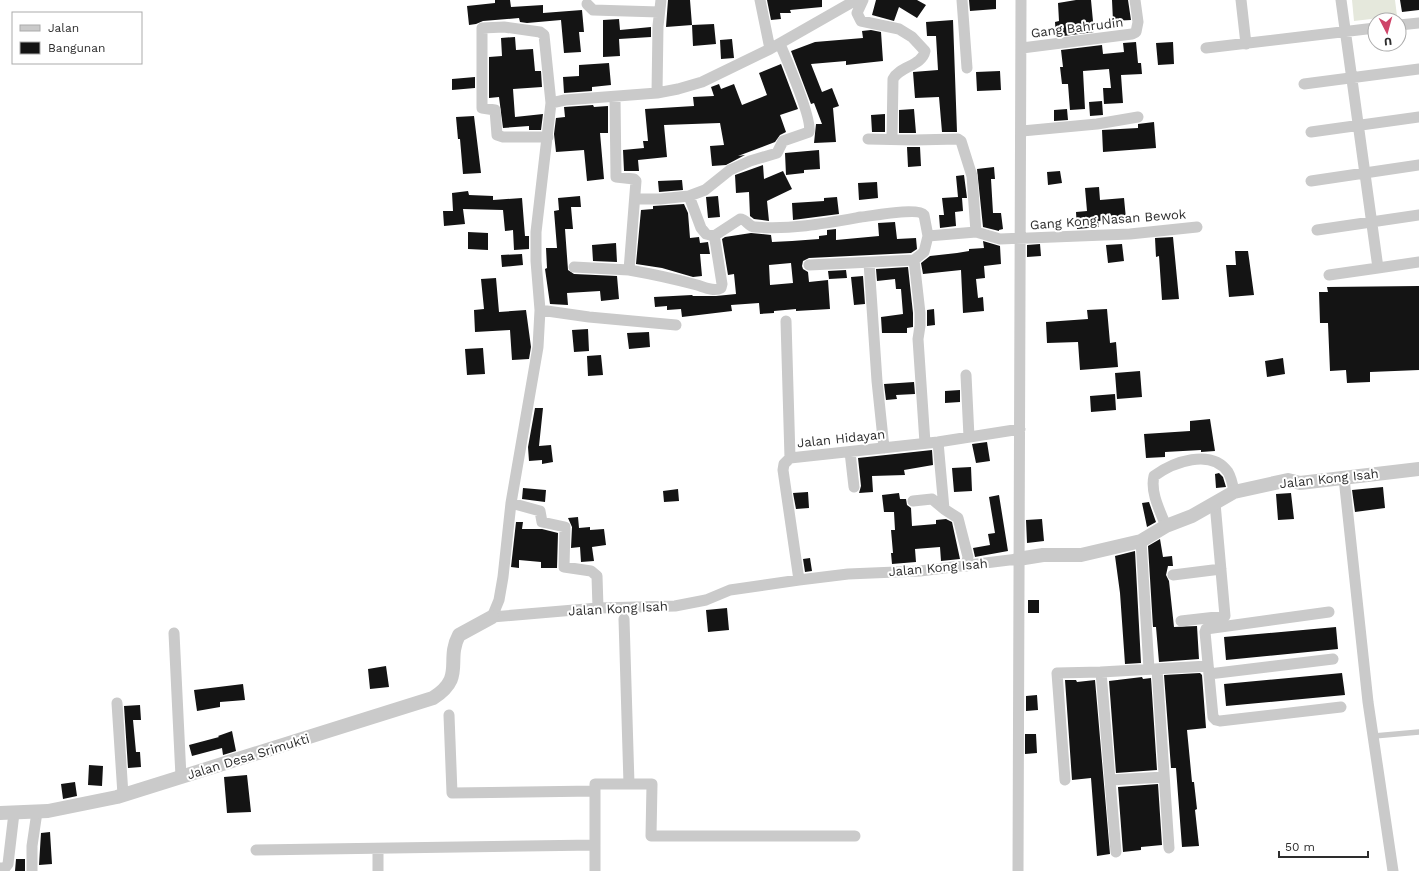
<svg xmlns="http://www.w3.org/2000/svg" width="1419" height="871" viewBox="0 0 1419 871" font-family="'Work Sans',sans-serif">
<style>
.green{fill:#e5e8dc}
.building{fill:#141414;fill-rule:evenodd}
.lines{fill:none;stroke-linecap:round;stroke-linejoin:round}
.service{stroke:#cacaca;stroke-width:5.5}
.minor{stroke:#cacaca;stroke-width:11}
.tertiary{stroke:#cacaca;stroke-width:14}
.labels{text-anchor:middle;stroke-width:4;stroke-linejoin:round;paint-order:stroke}
.street-label{font-size:13px;fill:#2d2d2d;stroke:#fff}
</style>
<rect width="100%" height="100%" fill="#fff"/>
<!-- green -->
<path class="green" d="M1352,0H1395L1397,16L1354,21Z"/>
<!-- building -->
<path class="building" d="M495,0H510L511,7L543,5V13L582,10L584,32H579L581,52L564,53L561,20L527,23L520,22L519,18L483,21L476,24L469,25L467,6L495,3Z
M668,0H690L692,25L666,27Z
M767,0H822V7L790,10L791,13H780L781,19L771,20Z
M876,0H917L926,5L917,18L899,7L894,21L872,15Z
M969,0H996V9L970,11Z
M1076,0H1091L1094,32L1056,37L1055,22L1059,21L1058,3Z
M1112,0H1128L1131,20L1113,21Z
M1400,0H1419V10L1402,12Z
M619,19L620,30L651,27V37L619,39L620,56L603,57V20Z
M953,20L957,132H942L939,97L915,98L913,72L938,70L936,36H927L926,22Z
M714,24L716,44L693,46L692,25Z
M871,30L881,32L883,61L846,65V61L811,64L822,92L832,88L839,106L833,108L836,142L814,143L816,124H822L814,103L811,104L791,51L815,42L863,38L862,31Z
M515,37L516,50L533,49L535,71H541L542,87L513,89L515,117L543,114L541,130H529V126L503,128L499,97L489,98V57L502,56L501,38Z
M732,39L734,58L721,59L720,40Z
M1136,42L1138,63H1141L1142,74L1121,75L1123,103L1104,104L1103,88H1111L1109,69L1083,71L1085,109L1070,110L1068,84H1062L1060,67H1063L1061,50L1102,45L1103,54L1124,52L1123,43Z
M1173,42L1174,64L1158,65L1156,43Z
M609,63L611,85L592,87V91L564,93L563,77L579,76V65Z
M781,64L798,109L780,115L786,132L780,135L775,142L738,156L745,155L726,165L712,166L710,146L724,145L720,123L664,125L667,157L638,160L639,171H624L623,150L644,148L643,141H648L645,109L694,106L693,97L714,96L711,87L719,84L721,89L734,84L742,105L767,95L759,73Z
M1000,71L1001,90L977,91L976,72Z
M475,77V88L452,90V79Z
M1102,101L1103,115L1090,116L1089,102Z
M593,105L594,107L608,106V133H600L604,179L587,181L584,150L556,152L554,134L556,118L565,117L564,107Z
M914,109L916,133H899V110Z
M1067,109L1068,120L1054,121V110Z
M885,114V132H872L871,115Z
M474,116L481,173L463,174L460,139H458L456,117Z
M1154,122L1156,148L1103,152L1102,130L1138,128V124Z
M907,147H920L921,166L908,167Z
M819,150L820,169L804,170V173L786,175L785,153Z
M763,165L764,179L783,171L792,189L767,201L769,221L754,219L750,216L749,192L736,193L735,175Z
M994,167L995,179H991L993,213H1001L1003,229L999,230V231L983,227L977,169Z
M1060,171L1062,183L1048,185L1047,172Z
M964,175L967,198H962L963,211L955,212L956,226L940,228L939,215H944L942,198L958,197L956,176Z
M682,180L683,190L659,192L658,181Z
M877,182L878,198L859,200L858,183Z
M1099,187L1100,200L1124,198L1126,219L1098,221L1099,227L1077,229L1076,212L1087,211L1085,188Z
M468,191L469,195L493,196V200L522,198L525,236H529V249L514,250L513,230L505,231L503,210L463,209L465,224L444,226L443,211H453L452,193Z
M580,196L581,207H571L573,229H565L568,270L574,274L617,276L619,299L601,301L600,291L567,293L568,305L550,304L545,269L547,268L546,248H557L554,211L559,210L558,198Z
M718,196L720,217L708,218L706,197Z
M837,197L839,214L793,220L792,203L824,201V198Z
M684,204L688,213L690,238L699,237L700,243L708,242L710,254H700L702,276L693,277L662,268L636,264L641,210L653,209V206Z
M895,222L897,239L916,238L917,249L911,253L809,258L803,261L802,266L803,269L808,272L809,282L828,280L830,309L796,311V309L774,311V313L760,314L759,303L731,305L732,311L682,317L681,309L667,310V306L655,307L654,297L692,295L693,296H716L736,294L734,274L728,275L722,239L725,237L751,233L771,235L772,242L792,241L819,239V236L827,235V230L836,229V240L879,236L878,223ZM791,263L793,283L770,285L769,265Z
M468,232L488,233V250L468,249Z
M1173,237L1179,299L1162,300L1159,256L1156,257L1155,238Z
M983,241L1000,246L1001,264L984,266L985,278L976,279L978,298L983,297L984,311L963,313L961,270L923,274L921,263L930,256L957,253L969,251V249L984,248Z
M616,243L617,262L593,261L592,245Z
M1040,244L1041,256L1027,257V245Z
M1122,244L1124,261L1108,263L1106,245Z
M1235,251H1248L1254,295L1229,297L1226,265H1236Z
M522,254L523,265L502,267L501,255Z
M908,267L913,313V327L907,328V333H882L881,317L903,314L901,289H896L895,279L877,281L876,269Z
M846,270L847,278L829,279L828,271Z
M863,276L865,304L854,305L851,277Z
M496,278L499,312L526,310L531,347L529,359L512,360L510,330L475,332L474,310L484,309L481,279Z
M1419,286V370L1370,372V382L1347,383L1346,370L1330,371L1328,323H1320L1319,292H1328L1327,287Z
M934,309L935,325L927,326V310Z
M1107,309L1110,343L1116,342L1118,367L1080,370L1078,342L1047,343L1046,322L1088,319L1087,310Z
M588,329L589,351L574,352L572,330Z
M649,332L650,347L629,349L627,333Z
M483,348L485,374L467,375L465,349Z
M601,355L603,375L588,376L587,356Z
M1283,358L1285,374L1267,377L1265,361Z
M1140,371L1142,397L1117,399L1115,373Z
M914,382L915,394L896,395L897,399L886,400L884,384Z
M960,390V402L945,403V391Z
M1115,394L1116,410L1091,412L1090,396Z
M535,408H543L539,446L551,445L553,462L542,464V460L529,461L528,447Z
M1210,419L1215,451L1201,452V450L1165,452V457L1146,458L1144,434L1190,431V421Z
M987,442L990,461L976,463L972,444Z
M932,450L933,465L904,470L905,475L872,476L873,492L859,493L861,486L858,458Z
M971,467L972,491L954,492L952,468Z
M1219,473L1223,477L1226,487L1216,488L1215,474Z
M1383,487L1385,508L1355,512L1352,490Z
M523,488L546,490L545,502L522,499Z
M678,489L679,501L664,502L663,491Z
M808,492L809,508L796,509L793,493Z
M899,493L900,499H906L907,505L911,508L912,526L936,524V520L946,519L952,522L960,559L941,561L940,547L915,549L916,562L892,564L891,553H893L891,530H895L894,512H884L882,495Z
M1291,493L1294,519L1278,520L1276,494Z
M999,495L1008,551L975,557L973,548L990,545L988,534L995,533L989,497Z
M1149,502L1156,522L1147,527L1142,503Z
M578,517L579,528L590,527V530L604,529L606,545L592,547L594,561L581,562L580,547L571,548L572,527L568,518Z
M1042,519L1044,541L1027,543L1026,520Z
M516,522H523L522,529H542L558,533L557,568H541V562L519,560V568L511,567Z
M1160,539L1163,557L1172,556L1173,566H1168L1166,575L1169,581L1174,627L1197,626L1199,659L1159,662L1156,627H1153L1148,546Z
M1135,551L1141,663L1125,664L1120,593L1115,556Z
M810,558L812,571L805,572L803,559Z
M1028,600H1039V613H1028Z
M727,608L729,630L708,632L706,610Z
M1336,627L1338,649L1226,660L1224,637Z
M386,666L389,687L370,689L368,669Z
M1200,673L1202,675L1206,728L1187,730L1192,782H1194L1197,809L1195,810L1199,846L1182,847L1176,768H1171L1164,675Z
M1342,673L1345,695L1226,706L1224,684Z
M1142,677L1143,679L1151,678L1157,770L1116,773L1109,681Z
M1065,680H1076L1077,682L1095,680L1110,854L1097,856L1091,778L1072,780Z
M243,684L245,700L220,702V707L197,711L194,690Z
M1037,695L1038,710L1026,711V696Z
M140,705L141,720H133L136,752H140L141,767L128,768L124,706Z
M232,731L236,751L223,755L222,748L192,756L189,745L219,737L218,736Z
M1025,734H1036L1037,753L1025,754Z
M89,765L103,766L102,786L88,785Z
M247,775L251,812L227,813L224,777Z
M75,782L77,796L63,799L61,784Z
M1158,784L1162,845L1141,847V850L1123,852L1118,787Z
M50,832L52,864L39,865L41,833Z
M16,859H25V871H15Z"/>
<g class="lines">
<!-- service -->
<path class="service" d="M1374,736L1419,732"/>
<!-- minor -->
<path class="minor" d="M760,0L770,49
M856,0L770,49L702,82L678,89L657,93L565,100L551,103L536,232V261L540,310L538,347L511,503L503,577L499,600L492,617L598,608L675,606L706,600L730,590L799,580L848,574L920,571L1018,559
M863,0L857,13L861,21L899,29L912,37L925,51C922,66 900,66 893,79L892,138
M962,0L967,68
M1241,0L1246,44
M1341,0L1378,268L1419,262
M587,4L593,10L659,12
M1399,25L1419,23
M1022,48L1132,34L1136,32L1138,22L1135,0
M1206,48L1375,28
M1304,84L1419,69
M657,93L658,26L661,0
M1022,131L1097,124L1138,117
M1311,132L1419,117
M548,137H503L497,135L495,110L482,108V28L504,27L540,32L544,35L551,103
M868,139L914,140L958,139L961,141L972,176L976,232
M1311,181L1419,165
M636,199H660L689,196L705,190L730,170L750,161L777,153L783,141L809,132C813,120 786,58 780,44
M1317,230L1419,215
M714,236L740,219C747,219 748,227 755,227C790,230 827,223 861,217C872,216 918,207 924,215L928,236L976,232L1000,239L1130,234L1197,227
M914,260L920,313V326L918,339L925,443
M869,263L877,381L884,448
M809,265L914,260L924,252L928,236
M574,267L629,270L636,181L634,179L616,177L615,98
M629,270C652,274 675,279 697,285C704,287 714,292 721,288L722,284L715,240L714,236L706,234L701,228L689,196
M1329,275L1378,268
M540,310L589,317L676,325
M786,321L790,458
M966,375L969,437
M850,452L854,487
M1344,478L1368,702L1393,871
M913,501L932,499L944,509L938,442
M511,503L540,511L542,522L565,527L564,567L591,571L597,576L598,608
M944,509L958,518L968,557L966,566
M1166,526C1160,511 1150,492 1154,476C1173,462 1211,448 1228,472C1231,477 1233,486 1234,492
M1141,541L1149,669
M1173,575L1221,569
M799,580L783,470L784,464L790,458L938,442L1020,429
M1329,612L1206,629L1205,632L1213,717L1216,720L1220,721L1341,707
M1181,621L1225,616L1215,503
M174,633L181,777
M1157,669L1169,848
M1209,674L1333,659
M117,703L123,795
M449,715L452,793L595,791
M1065,780L1057,673L1101,672
M1110,780L1164,777
M629,784H652L651,836H855
M256,850L595,845
M1116,852L1101,672L1208,666
M0,868H5L8,864L14,813
M32,871V846L37,812
M378,871V849
M595,871V784H629L624,619
M1018,871L1021,0"/>
<!-- tertiary -->
<path class="tertiary" d="M1018,559L1043,555H1081L1141,541L1166,526L1192,516L1234,492L1288,480L1300,483L1419,469
M0,813L48,811L117,797L433,698C466,677 445,661 459,635L492,617"/>
</g>
<g class="labels">
<!-- street labels -->
<g class="street-label">
<text transform="translate(1077 27) rotate(-7)" y="5">Gang Bahrudin</text>
<text transform="translate(1108 219) rotate(-4)" y="5">Gang Kong Nasan Bewok</text>
<text transform="translate(841 438) rotate(-6)" y="5">Jalan Hidayan</text>
<text transform="translate(1329 478) rotate(-6)" y="5">Jalan Kong Isah</text>
<text transform="translate(938 567) rotate(-5)" y="5">Jalan Kong Isah</text>
<text transform="translate(618 608) rotate(-3)" y="5">Jalan Kong Isah</text>
<text transform="translate(248 756) rotate(-17)" y="5">Jalan Desa Srimukti</text>
</g>
</g>
<!-- legend -->
<rect x="12" y="12" width="130" height="52" fill="#ffffff" stroke="#ababab"/>
<rect x="20" y="25" width="20" height="6" fill="#cacaca" stroke="#ababab"/>
<text x="48" y="32" font-size="12" fill="#2d2d2d">Jalan</text>
<rect x="20" y="42" width="20" height="12" fill="#141414" stroke="#ababab"/>
<text x="48" y="52" font-size="12" fill="#2d2d2d">Bangunan</text>
<!-- north arrow -->
<g transform="translate(1387 32) rotate(174)"><circle r="19" fill="#ffffff" stroke="#ababab"/>
<path d="M0-3L7 15L0 10L-7 15Z" fill="#ce4469"/>
<text y="-6" font-size="11" font-weight="bold" text-anchor="middle" fill="#2d2d2d">U</text>
</g>
<!-- scale -->
<path d="M1279 851v6h89v-6" fill="none" stroke="#2d2d2d" stroke-width="2"/>
<text x="1285" y="851" font-size="12" fill="#2d2d2d" stroke="#ffffff" stroke-width="3" paint-order="stroke">50 m</text>
</svg>
